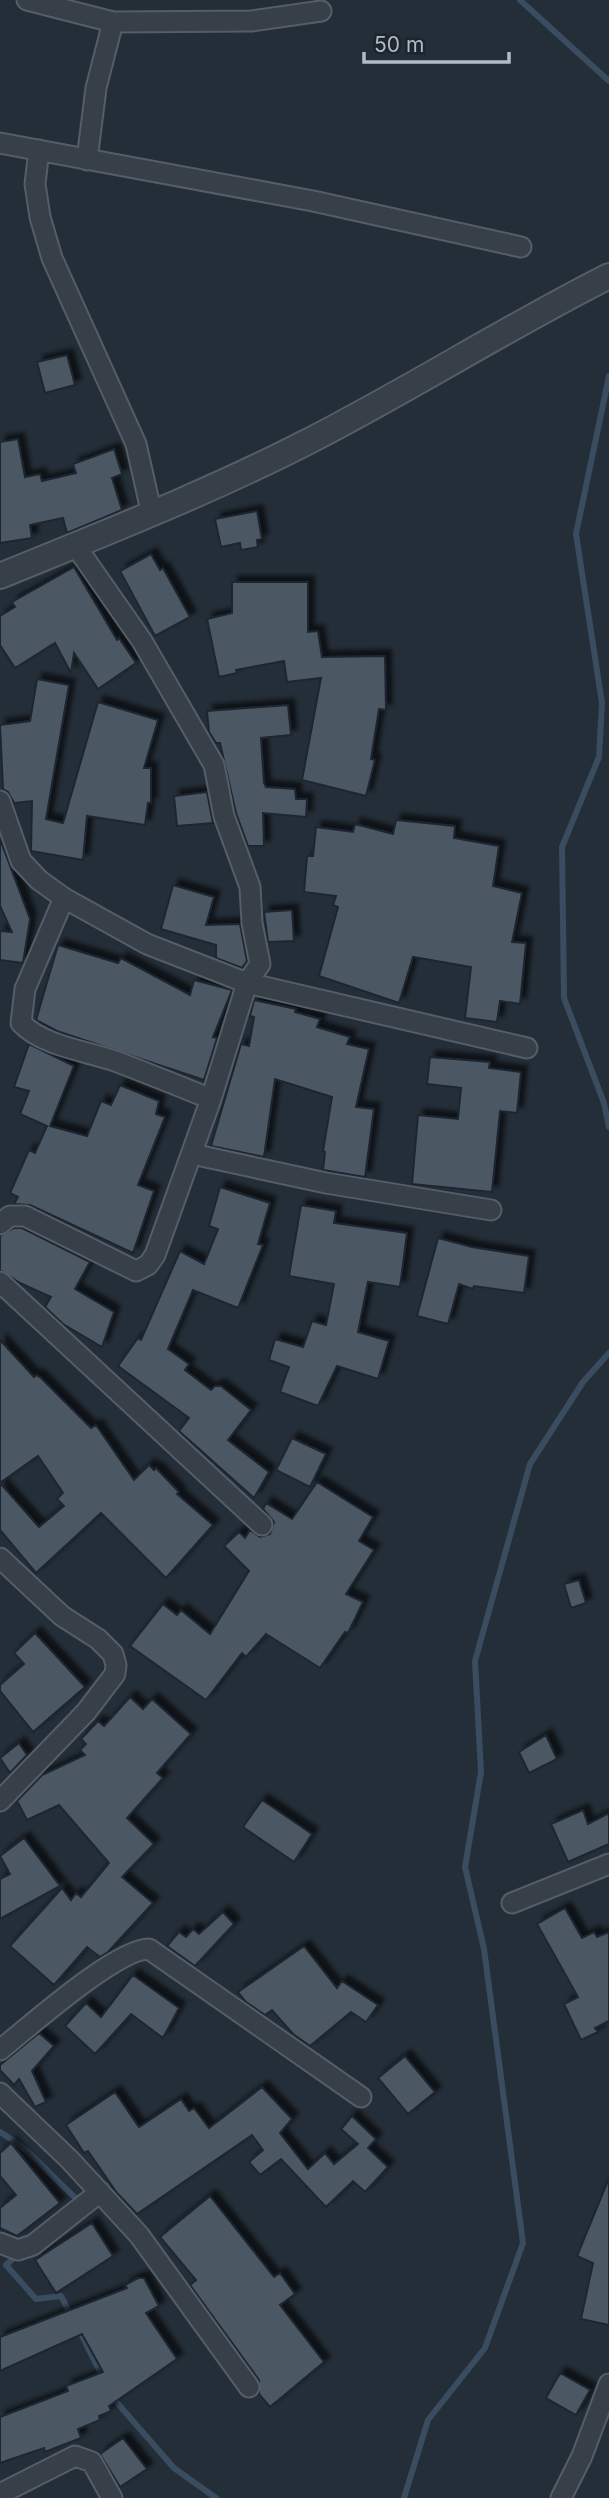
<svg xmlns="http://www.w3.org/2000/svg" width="609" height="2498" viewBox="0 0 609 2498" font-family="Inter,sans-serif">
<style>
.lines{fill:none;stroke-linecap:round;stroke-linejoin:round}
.stream{stroke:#3a4c60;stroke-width:6}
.building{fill:#4c5864;stroke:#1e2630;stroke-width:2;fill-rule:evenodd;filter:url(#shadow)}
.minor-casing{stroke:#555d67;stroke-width:23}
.tertiary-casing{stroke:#555d67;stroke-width:28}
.minor{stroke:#373f49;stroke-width:19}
.tertiary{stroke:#373f49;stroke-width:24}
</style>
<defs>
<filter id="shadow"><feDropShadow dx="6" dy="-6" stdDeviation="2" flood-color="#0009"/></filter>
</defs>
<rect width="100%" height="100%" fill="#242e38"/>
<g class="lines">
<!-- stream -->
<path class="stream" d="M520,0L609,81
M609,376L576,534L602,703L599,757L562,847L564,998L604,1103L609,1127
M0,2132C33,2151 49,2175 78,2200L74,2203
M17,2255L6,2265L36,2299L61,2296L71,2315
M78,2328L103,2378
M112,2397L174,2468L216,2498
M404,2498L428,2420L485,2348L523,2243L484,1949L465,1867L481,1772L475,1661L530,1464L583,1382L609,1353"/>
</g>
<!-- building -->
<path class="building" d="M67,355L75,385L45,393L37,362Z
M18,439L25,477L40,474L42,481L76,473L73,464L114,449L122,474L112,478L122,510L67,533L63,518L30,525L32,538L0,543V442Z
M257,511L262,539L257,540L258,547L241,550L240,543L221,547L215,519Z
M151,554L160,570L163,568L190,617L155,636L120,571Z
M74,567L117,640L119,638L136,663L98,689L74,653L71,673L55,643L15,668L0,645V616L15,607L12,602Z
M232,582H308V632L318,631L322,657L385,656L386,710L379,709L371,759L375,760L366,796L302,780L321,678L287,682L284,661L236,670L237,673L219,677L207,619L232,613Z
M37,679L69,685L46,819L63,823L98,702L158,720L144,768H151V803H148L145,825L87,816L83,860L31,851L32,801L14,803L8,792L3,789L0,725L30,721Z
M288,705L291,735L261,738L264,783L266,787L295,789L296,799H307L306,817L263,813L264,846H248L236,813L220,743H216L209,732L207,711Z
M207,792L213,823L177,826L174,796Z
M396,820L455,826L454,838L499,846L493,886L522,893L512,942L526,943L520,1004L500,1001L497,1022L465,1018L471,967L413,957L399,1003L319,976L338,907L333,905L336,896L304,892L307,856H313L316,827L353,832L355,824L393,834Z
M0,839L30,919L23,963L0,960V931L12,932L0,906Z
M173,885L214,897L206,925L240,924L247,961L242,968L216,958V945L161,929Z
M292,910L294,941L268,942L264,912Z
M58,945L118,963L121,958L190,995L194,980L232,990L213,1037L217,1038L204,1080L57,1031L36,1020Z
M254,1000L296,1009L295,1012L320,1019L317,1027L350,1037L347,1044L369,1049L356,1107L374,1109L365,1177L323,1170L325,1152L323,1151L332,1097L275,1079L264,1157L211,1146L241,1044L249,1046L254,1017L250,1016Z
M29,1044L74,1066L50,1126L87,1136L101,1101L111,1105L120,1085L159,1101L156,1114L165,1117L138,1185L154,1191L133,1253L30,1205L14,1204L18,1197L10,1193L29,1150L35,1153L47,1126L20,1114L29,1091L14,1087Z
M430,1057L490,1062L489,1068L521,1072L517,1113L500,1111L492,1192L412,1184L418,1115L458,1119L461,1088L427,1084Z
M220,1187L270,1203L258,1244L263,1245L238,1308L193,1290L168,1349L189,1364L185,1370L211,1390L215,1386H221L251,1410L228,1440L269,1472L254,1498L179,1431L189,1418L118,1366L138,1338L141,1340L180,1251L204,1264L218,1229L209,1226Z
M301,1205L336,1211L334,1223L407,1233L400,1287L368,1282L358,1332L389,1341L378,1379L337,1366L318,1406L280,1392L289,1367L269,1360L275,1339L303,1347L312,1321L326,1325L334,1284L289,1276Z
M14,1228H22L90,1262L75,1289L114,1312L102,1347L63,1324L45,1307L51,1297L20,1283L0,1270V1236Z
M438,1238L472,1247L529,1256L524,1293L474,1286L473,1289L459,1284L448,1324L417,1316Z
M0,1340L34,1377L36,1375L40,1377L91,1428L96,1425L134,1480L149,1465L154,1470L156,1468L179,1492L177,1494L213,1525L166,1578L101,1513L36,1573L0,1530ZM38,1456L63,1493L57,1499L64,1506L39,1527L0,1483Z
M292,1438L326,1454L310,1487L276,1470Z
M317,1482L373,1517L359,1541L374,1550L346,1594L363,1602L348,1633L345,1632L320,1668L266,1634L246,1657L242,1653L206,1700L130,1646L163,1604L177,1615L181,1610L210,1634L249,1571L224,1546L239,1532L245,1538L250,1530L260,1537L270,1534L274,1522L263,1509L266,1503L292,1519Z
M579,1580L586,1603L571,1608L564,1584Z
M35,1633L85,1687L33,1732L0,1691V1685L24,1664L14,1653Z
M130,1697L143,1709L152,1699L191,1734L157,1773L163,1778L127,1818L154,1844L122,1877L153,1903L108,1952L100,1957L87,1947L54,1985L10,1946L62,1888L71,1900L76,1893L81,1897L109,1863L59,1805L27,1820L17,1801L42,1775L85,1755L80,1750L86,1744L81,1739L98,1721L104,1726Z
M546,1735L557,1759L529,1773L519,1752Z
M19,1743L27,1755L10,1773L0,1758Z
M262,1800L312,1834L294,1862L243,1827Z
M583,1810L588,1824L609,1813V1844L568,1862L551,1824Z
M24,1838L60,1886L0,1919V1879L10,1874L0,1856Z
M565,1908L582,1938L594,1932L597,1937L609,1932V2021L595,2028L598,2032L581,2040L564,2004L578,1997L537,1924Z
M223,1912L234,1924L195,1966L167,1946L179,1932L186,1937L193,1929L199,1934Z
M304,1946L337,1988L342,1981L378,2005L366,2022L351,2012L310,2046L293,2034L272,2010L265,2015L246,2002L238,1992Z
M133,1975L179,2008L163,2038L131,2014L95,2054L65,2026L86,2003L101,2017Z
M39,2033L54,2046L32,2071L46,2102L35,2107L19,2079L14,2085L0,2070V2065Z
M405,2056L435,2092L408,2114L378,2078Z
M262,2087L292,2119L280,2133L308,2169L325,2153L334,2164L358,2144L341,2129L352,2116L376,2139L368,2148L388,2167L365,2192L353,2181L326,2207L281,2159L260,2175L249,2162L263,2150L252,2135L137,2214L117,2193L88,2151L84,2153L66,2125L115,2092L139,2127L181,2099L189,2111L194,2108L209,2128Z
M11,2143L60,2203L17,2236L0,2228V2208L16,2195L0,2176V2153Z
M609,2178V2325L581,2319L593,2263L577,2256Z
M210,2196L274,2277L280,2273L295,2294L280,2305L324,2362L270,2407L259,2394V2380L190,2285L196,2280L160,2237Z
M92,2223L113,2256L56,2293L35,2260Z
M138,2278H144L159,2306L146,2313L177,2359L109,2406L111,2411L99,2416L100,2420L78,2429L81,2438L45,2452L44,2448L0,2463V2417L68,2391L66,2386L103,2372L82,2334L0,2371V2337L127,2288L125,2285Z
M560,2373L590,2390L576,2415L546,2398Z
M123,2438L147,2469L120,2487L100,2454Z"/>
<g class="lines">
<defs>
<path id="minor" d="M27,0L113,22L252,21L321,11
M0,143L313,201L521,247
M39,150L35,184L40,217L52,258L136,444L152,515
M87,160L96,88L113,22
M0,801L21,861L39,880L64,898L147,944L247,983L527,1048
M64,898L25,989L21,1023C43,1046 86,1051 115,1061C147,1073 179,1086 211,1099
M192,1154L326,1183L491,1210
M0,1224L10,1216H25L136,1271L148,1265L155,1255L211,1099L247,983L260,964L252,923L250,887L224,816L214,765L142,641L75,545
M0,1282L262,1525
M0,1558L62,1616L98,1639L113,1654L116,1665L115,1674L86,1712L0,1801
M512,1903L609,1864
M0,2050C29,2027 116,1949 149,1949L361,2097
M0,2093L70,2160L139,2235L249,2387
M0,2243L18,2250L33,2245L100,2192
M0,2494L75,2456L92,2462L112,2498
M561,2498L582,2456L609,2384"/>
<path id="tertiary" d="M0,576C105,533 210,492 311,440C412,388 508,327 609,276"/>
</defs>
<!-- minor casing -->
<use href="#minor" class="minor-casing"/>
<!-- tertiary casing -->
<use href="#tertiary" class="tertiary-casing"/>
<!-- minor -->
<use href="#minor" class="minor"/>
<!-- tertiary -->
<use href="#tertiary" class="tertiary"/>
</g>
<!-- scale -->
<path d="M364 52v10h145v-10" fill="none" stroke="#b2bac5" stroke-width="3.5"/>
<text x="374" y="52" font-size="21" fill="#b2bac5" stroke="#1c242e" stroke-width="5" paint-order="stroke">50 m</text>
</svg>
